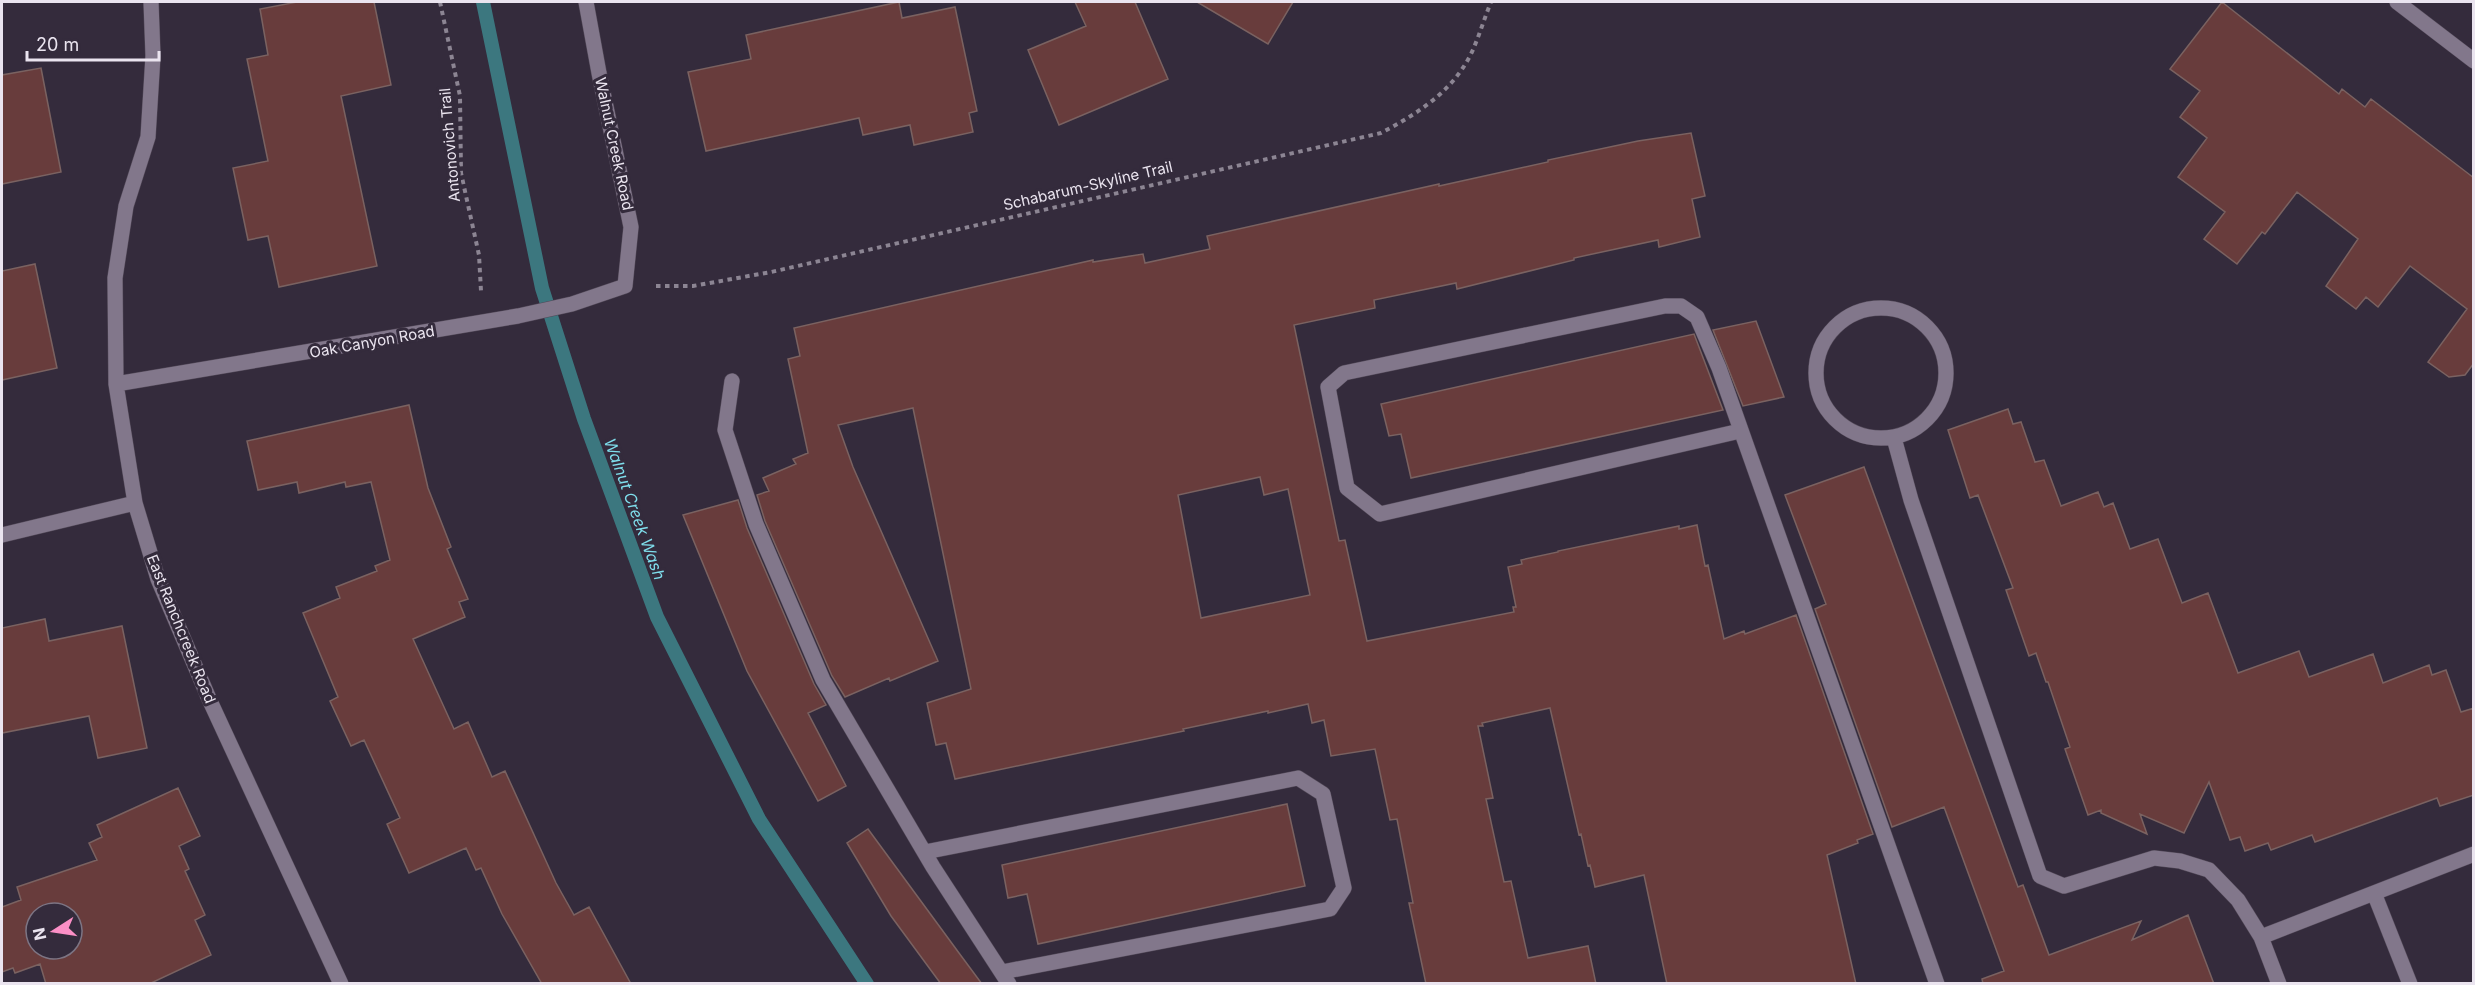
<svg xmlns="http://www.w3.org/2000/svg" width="2475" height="985" viewBox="0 0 2475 985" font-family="Inter,sans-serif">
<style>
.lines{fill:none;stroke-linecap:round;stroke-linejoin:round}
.stream{stroke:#3c777f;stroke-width:14}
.building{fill:#683c3c;stroke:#7a6261;stroke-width:1.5;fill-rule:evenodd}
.lane-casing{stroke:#524958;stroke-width:16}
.street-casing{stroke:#524958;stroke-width:16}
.path{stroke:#8c8593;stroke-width:4;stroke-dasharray:4.5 4.5;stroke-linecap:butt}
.lane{stroke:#82778b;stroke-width:15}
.street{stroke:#82778b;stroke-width:15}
.labels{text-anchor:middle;stroke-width:6;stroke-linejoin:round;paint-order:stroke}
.street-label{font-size:15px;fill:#eae4ef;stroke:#342b3c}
.water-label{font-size:16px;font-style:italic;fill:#7fdeec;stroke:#342b3c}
</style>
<rect width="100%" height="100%" fill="#342b3c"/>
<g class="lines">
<!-- stream -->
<path class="stream" d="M483,2L542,288L584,419L657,617L759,819L867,984"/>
</g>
<!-- building -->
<path class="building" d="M297,2H374L391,85L341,96L377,266L279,287L268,236L248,240L233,168L268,161L247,59L268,55L260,9Z
M899,2L902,18L955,7L977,111L969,113L973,132L914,145L910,125L863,135L859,118L706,151L688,72L751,59L746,35Z
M1075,2H1135L1168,79L1059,125L1028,50L1086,26Z
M1197,2H1293L1268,44Z
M2222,2L2339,94L2342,89L2365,107L2371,99L2474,178V363L2465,375L2449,377L2428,362L2467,309L2410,266L2378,307L2366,297L2356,309L2326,286L2358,239L2297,192L2265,234L2262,232L2237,264L2204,239L2225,212L2178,177L2207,138L2180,117L2200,91L2170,69Z
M41,68L61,172L2,184V75Z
M1691,133L1705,196L1692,199L1700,237L1659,247L1658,240L1574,258V260L1457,289L1456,283L1374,300L1375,308L1294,325L1339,541L1345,540L1367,641L1514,612L1513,607H1516L1508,567L1522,564L1521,560L1558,552V551L1679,526V529L1697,525L1705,566L1708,565L1724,639L1744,631L1745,634L1796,615L1873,834L1857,840L1858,843L1827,855L1856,984H1667L1644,875L1595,887L1590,865L1588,866L1581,834L1579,835L1550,708L1482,723L1483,726H1478L1493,798L1486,799L1504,882L1511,881L1528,958L1588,946L1596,984H1426L1409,903H1413L1397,819L1390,820L1375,749L1331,756L1324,720L1312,723L1308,704L1268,713V711L1183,729L1184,731L955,779L946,743L936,745L927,703L971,689L913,408L838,425L853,467L938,661L890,681L889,678L845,697L832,676L765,521L757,495L769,491L763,478L796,464L793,459L808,453L788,359L800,356L794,328L1093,260V262L1143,254L1145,263L1210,249L1207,236L1439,184V186L1548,162V160L1638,141ZM1260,477L1264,495L1288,489L1310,595L1201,618L1178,495Z
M35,264L57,368L2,380V271Z
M1756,321L1784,397L1743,406L1713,330Z
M1694,334L1723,410L1411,478L1401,434L1389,436L1381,404Z
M409,405L428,488L451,547L447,549L468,599L459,602L465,617L413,639L454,729L468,722L492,777L505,771L556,883L574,915L589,907L631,984H542L502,914L481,868L476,870L466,848L409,873L387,824L400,818L364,740L351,746L330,701L338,697L303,613L340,598L336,587L377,571L375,566L390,560L371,482L346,487L345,482L299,493L297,482L258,490L247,441Z
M2008,409L2013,424L2021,422L2035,462L2044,460L2061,506L2098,492L2104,507L2113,503L2130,549L2158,539L2182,603L2208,593L2238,673L2299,651L2309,677L2373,654L2383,683L2429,665L2432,675L2446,670L2461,712L2474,708V795L2440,806L2437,798L2315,842L2312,835L2271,850L2268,843L2245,851L2240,837L2230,840L2209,782L2184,833L2140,814L2147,834L2101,813V810L2088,815L2065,749L2070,747L2048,682H2046L2036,653L2029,656L2006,590L2013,588L1978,495L1970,498L1948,430Z
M1864,467L2018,887L2023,885L2049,955L2141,921L2132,940L2188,915L2214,984H1983L1982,979L2004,971L1944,807L1892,827L1815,609L1826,604L1785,495Z
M738,500L747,528L814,684L826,705L808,713L846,786L818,801L747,671L683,515Z
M45,619L49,641L122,626L147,748L98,758L89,716L2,733V628Z
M178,788L200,836L179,846L189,869L185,871L205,915L195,920L211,955L149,984H46L40,964L15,973L13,968L2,972V907L21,900L17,887L97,860L89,843L102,837L97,825ZM36,913H72V949H36Z
M1287,804L1305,886L1038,944L1027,894L1008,898L1002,865Z
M868,829L959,953L982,984H941L891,916L847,843Z"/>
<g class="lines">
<defs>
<path id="lane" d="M1816 373a65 65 0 1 1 130 0a65 65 0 1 1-130 0Z
M732,381L725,430L756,524L823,680L933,867L1009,984
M1740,431L1380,514L1347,488L1328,387L1344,373L1665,306H1681L1697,317L1719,368L1937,984
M1894,438L1911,500L2040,876L2064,886L2154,858L2180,861L2209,870L2238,900L2261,937L2279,984
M925,852L1298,778L1323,794L1344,888L1330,909L1002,972
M2374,893L2410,984
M2261,937L2474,854"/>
<path id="street" d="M151,2L153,56L148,137L126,206L115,278L116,384L135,503L158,579L210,701L341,984
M2397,2L2474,61
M116,384L518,316L572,304L625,286L631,227L599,73L586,2
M2,535L135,503"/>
</defs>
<!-- lane casing -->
<use href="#lane" class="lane-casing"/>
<!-- street casing -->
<use href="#street" class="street-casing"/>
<!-- path -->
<path class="path" d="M440,2L460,96L461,173L479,255L481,291
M656,286H693L771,272L1381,133C1417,114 1452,92 1471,54C1479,37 1484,19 1491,2"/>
<!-- lane -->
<use href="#lane" class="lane"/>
<!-- street -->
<use href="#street" class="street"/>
</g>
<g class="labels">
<!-- street labels -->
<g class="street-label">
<text transform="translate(614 144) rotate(78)" y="5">Walnut Creek Road</text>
<text transform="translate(450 145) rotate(-95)" y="5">Antonovich Trail</text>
<text transform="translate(1088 186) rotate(-13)" y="5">Schabarum-Skyline Trail</text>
<text transform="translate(372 342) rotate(-10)" y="5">Oak Canyon Road</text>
<text transform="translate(181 629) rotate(68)" y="5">East Ranchcreek Road</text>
</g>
<!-- water labels -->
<g class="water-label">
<text transform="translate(635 509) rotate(70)" y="6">Walnut Creek Wash</text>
</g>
</g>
<!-- border -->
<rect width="2475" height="985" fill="none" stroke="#eae4ef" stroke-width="6"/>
<!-- north arrow -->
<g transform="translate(54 931) rotate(258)"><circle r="28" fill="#342b3c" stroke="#7d7584" stroke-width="1.5"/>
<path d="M0-4.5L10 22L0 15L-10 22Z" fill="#fb8fc6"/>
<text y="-9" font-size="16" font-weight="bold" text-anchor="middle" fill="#eae4ef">N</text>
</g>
<!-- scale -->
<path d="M27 51v9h132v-9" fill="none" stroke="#eae4ef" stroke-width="3"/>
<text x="36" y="51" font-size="18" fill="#eae4ef" stroke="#342b3c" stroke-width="4.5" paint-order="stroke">20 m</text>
</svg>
